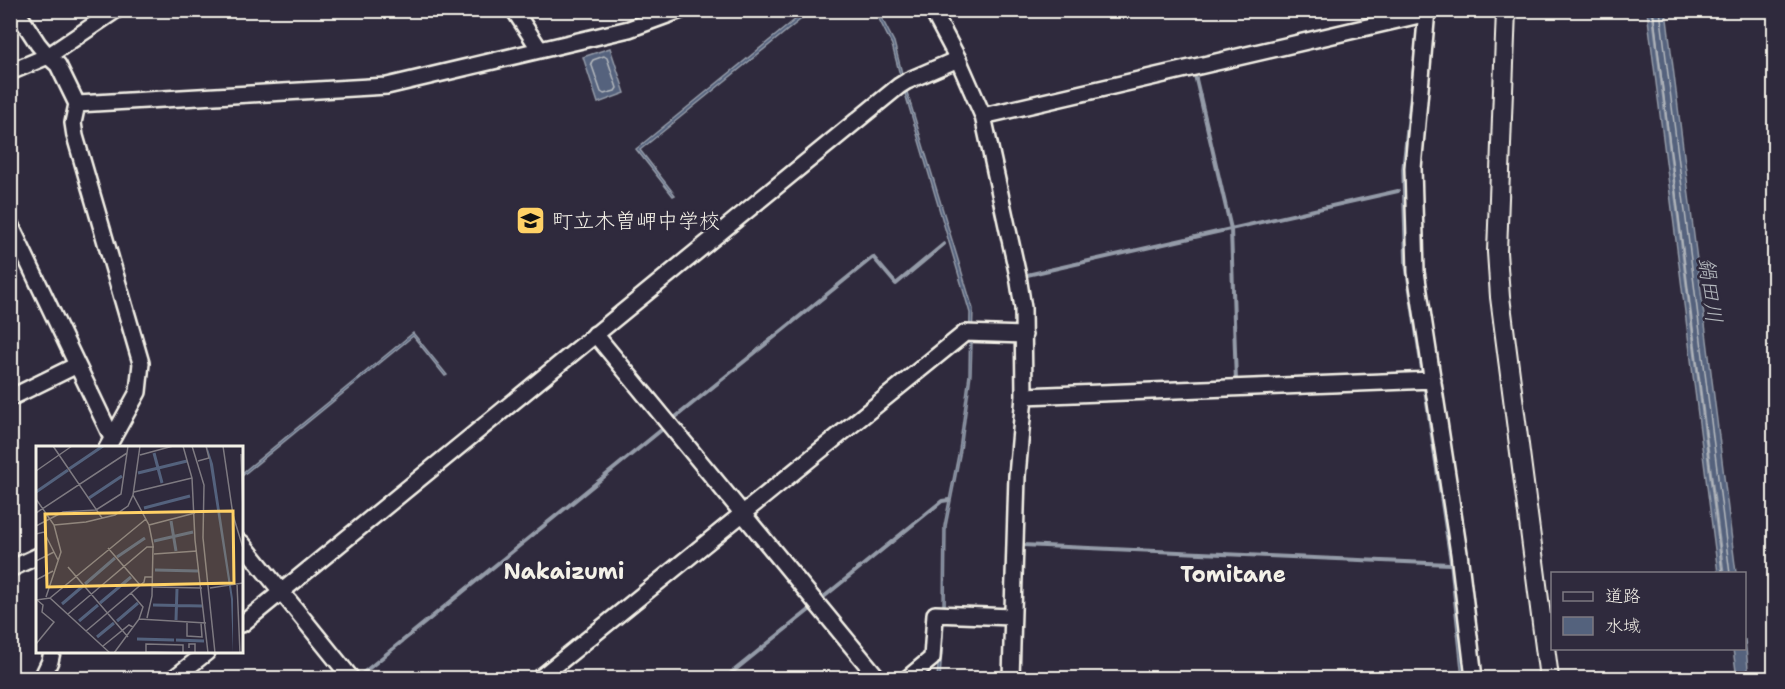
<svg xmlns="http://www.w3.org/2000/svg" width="1785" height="689" viewBox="0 0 1785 689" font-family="'Shantell Sans','Klee One',sans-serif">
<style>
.water{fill:#54627d;stroke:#949ba8;stroke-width:1.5}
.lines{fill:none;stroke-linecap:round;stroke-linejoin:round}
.shore{stroke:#b4b8bd;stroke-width:1.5}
.stream{stroke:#949ba8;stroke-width:4}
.minor-casing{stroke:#f4f1e8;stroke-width:20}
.tertiary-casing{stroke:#f4f1e8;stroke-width:22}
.minor{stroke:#2f2a3d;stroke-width:15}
.tertiary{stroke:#2f2a3d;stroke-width:18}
.labels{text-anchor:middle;stroke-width:5;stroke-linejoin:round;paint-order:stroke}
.poi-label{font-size:21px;fill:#f4f1e8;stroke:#2f2a3d;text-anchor:start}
.water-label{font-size:22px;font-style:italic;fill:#b4b8bd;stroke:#2f2a3d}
.neighbourhood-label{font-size:22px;font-weight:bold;fill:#f4f1e8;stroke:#2f2a3d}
.inset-river{fill:none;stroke:#54627d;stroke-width:3}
.inset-road{fill:none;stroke:#7e7a81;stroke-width:1.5}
.view{fill:#ffd166;fill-opacity:0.15;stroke:#ffd166;stroke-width:3}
.inset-edge{fill:none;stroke:#f4f1e8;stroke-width:3}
</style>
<rect width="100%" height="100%" fill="#2f2a3d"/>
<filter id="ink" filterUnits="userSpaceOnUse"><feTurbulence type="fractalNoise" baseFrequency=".0167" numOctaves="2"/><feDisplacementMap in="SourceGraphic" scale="12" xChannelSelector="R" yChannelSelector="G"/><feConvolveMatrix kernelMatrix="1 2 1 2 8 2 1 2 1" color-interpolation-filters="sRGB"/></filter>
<g filter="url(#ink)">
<!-- water -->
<path class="water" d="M807,10L811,11L640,150L675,195L673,196L636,149Z
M875,11H878L894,42L906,89L973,309L971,374L961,450L946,526L945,609L940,678H937L943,609L944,526L959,450L969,375L970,313L904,90L892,45Z
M1416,11H1420L1406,168L1454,563L1466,678H1462L1450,564L1405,265L1402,169L1417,26Z
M1647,11H1652L1722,573H1718Z
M1653,11H1666L1736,573H1724Z
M610,48L625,93L598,103L583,57Z
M413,333L447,375L445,376L413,336L242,476V473Z
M1745,639L1749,678H1737L1733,649L1744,648Z"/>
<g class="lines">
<!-- shore -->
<path class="shore" d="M1653,10L1723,574
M1660,10L1730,574
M604,56L607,58L617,88L615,91L604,94L601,92L591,63L593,60Z"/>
<!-- stream -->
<path class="stream" d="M1195,75L1231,229L1236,382
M10,270L20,265
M1027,275L1398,191
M672,420L873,257L896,284L944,244
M1022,545L1450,564
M820,600L942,501L949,500
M357,678L665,427
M725,678L813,607"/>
<defs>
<path id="minor" d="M16,10L38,44L48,56L58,65L77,104L73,123L75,136L141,363L138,392L107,448
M514,10L540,50
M932,10L958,59L983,116L1018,276L1023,308L1024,396L1017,476L1011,678
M1427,10L1413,168L1416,272L1459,553L1474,678
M10,72L48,56L116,10
M77,104L387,86L629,29L681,10
M983,116L1428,13
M10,224L112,438
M595,334L878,678
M1024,396L1433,380
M10,398L77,365
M242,543L351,678
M10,569L38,556
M242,624L899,86L907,81L958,59
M42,678L50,661L52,652
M174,678L207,652
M540,678L965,333L1024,335
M908,678L932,658L935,614L1012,617"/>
<path id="tertiary" d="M1506,10L1497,252L1500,297L1549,678"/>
</defs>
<!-- minor casing -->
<use href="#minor" class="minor-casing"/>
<!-- tertiary casing -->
<use href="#tertiary" class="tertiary-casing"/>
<!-- minor -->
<use href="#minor" class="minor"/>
<!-- tertiary -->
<use href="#tertiary" class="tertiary"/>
</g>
</g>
<!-- icons -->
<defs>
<symbol id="school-square" viewBox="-11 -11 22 22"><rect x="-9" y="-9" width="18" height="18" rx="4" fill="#ffd166" stroke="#2f2a3d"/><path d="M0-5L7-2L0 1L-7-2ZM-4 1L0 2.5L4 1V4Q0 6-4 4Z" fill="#111"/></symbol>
</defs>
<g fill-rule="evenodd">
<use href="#school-square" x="514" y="204" width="33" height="33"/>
</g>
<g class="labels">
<!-- poi labels -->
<g class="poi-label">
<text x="552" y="228">町立木曽岬中学校</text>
</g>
<!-- water labels -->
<g class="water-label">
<text transform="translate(1711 290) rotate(83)" y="8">鍋田川</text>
</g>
<!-- neighbourhood labels -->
<g class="neighbourhood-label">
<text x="564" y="579">Nakaizumi</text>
<text x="1233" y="582">Tomitane</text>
</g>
</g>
<!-- overview -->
<g transform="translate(36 446)">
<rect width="207" height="207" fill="#2f2a3d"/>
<path d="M171,0L177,18L197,153V207L195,153Z" fill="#54627d"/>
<path class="inset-river" d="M118,7L126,37M33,23L67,0M102,27L151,15M0,46L32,24M53,52L86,30M108,62L154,50M135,75L140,105M118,95L157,86M81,111L109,92M119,124L162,125M49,138L79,112M64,157L95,131M26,158L47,140M117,159L166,160M140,174L141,143M43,175L62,159M81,175L102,157M61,191L78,177M101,193L138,194M140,194L168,195"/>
<path class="inset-road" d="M17,0L66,72M147,0L156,32L159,94L172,207M156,0L168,39L167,92L179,207M187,0L197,69L207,102M205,8L207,65M104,9L137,0M162,15L173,12L170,0M0,25L36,0M98,46L156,32M97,49L113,79L117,99L116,150L111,172M0,53L18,79L25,106L10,151M60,64L85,48L92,0M0,67L91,7M18,79L50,76L79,69L92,60L97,49L104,0M113,79L159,67M0,80L27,66L60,64M0,88L8,86L22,114M72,102L104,139M118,108L161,105M0,115L18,106M32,121L92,191M0,134L17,125M201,138L204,207M117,141L166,142M174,142L207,137M95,147L107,161L103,173M14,152L110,73M0,154L14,152L74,207M32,168L111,101H118M151,177V190L166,191L165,177M50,185L108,136L109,131H117M0,198L18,176L6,166L7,159L1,154M67,200L93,179L97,181M153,202V198H159V207M78,207L103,173L170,177M109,207L110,206V198L147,199V207L110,206"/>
<path class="view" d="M197,65L198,137L11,141L9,68Z"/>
<rect width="207" height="207" class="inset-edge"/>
</g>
<!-- margin -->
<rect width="1785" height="689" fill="none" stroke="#2f2a3d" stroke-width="36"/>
<rect x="18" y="18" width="1749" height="653" fill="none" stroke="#f4f1e8" stroke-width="2" filter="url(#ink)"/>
<!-- legend -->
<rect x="1551" y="572" width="195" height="78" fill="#2f2a3d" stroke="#7e7a81" stroke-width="1.5"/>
<rect x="1563" y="592" width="30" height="9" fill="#2f2a3d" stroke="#7e7a81" stroke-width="1.5"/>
<text x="1605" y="602" font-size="18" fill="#f4f1e8">道路</text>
<rect x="1563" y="617" width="30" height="18" fill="#54627d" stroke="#7e7a81" stroke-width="1.5"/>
<text x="1605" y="632" font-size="18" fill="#f4f1e8">水域</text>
</svg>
